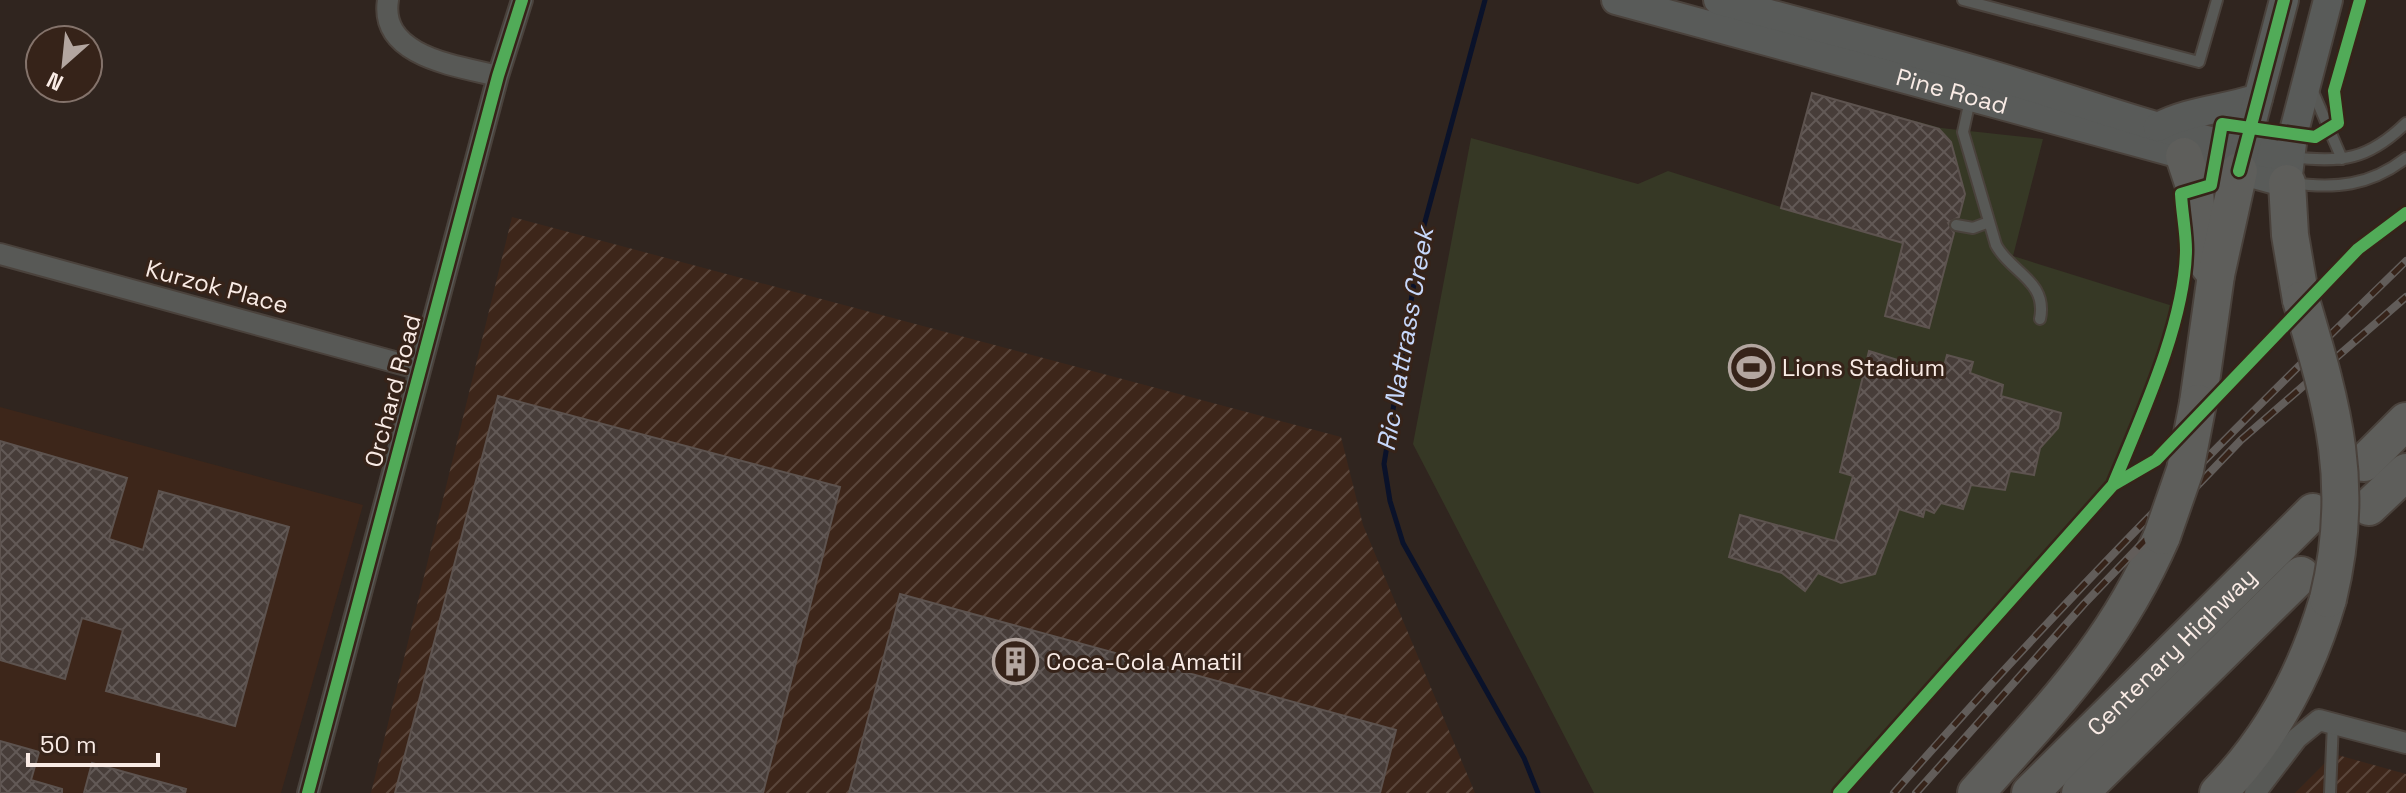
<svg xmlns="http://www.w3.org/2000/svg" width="2406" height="793" viewBox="0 0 2406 793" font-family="'Space Grotesk',sans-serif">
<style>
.built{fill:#3d261a}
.industrial{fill:url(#industrial-furrows)}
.green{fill:#363825}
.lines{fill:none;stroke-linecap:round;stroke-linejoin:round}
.stream{stroke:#0a122a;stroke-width:5}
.building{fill:url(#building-cross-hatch);stroke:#5d534f;stroke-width:2}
.lane-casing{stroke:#4a423c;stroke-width:14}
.street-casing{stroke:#4a423c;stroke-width:24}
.secondary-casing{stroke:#4a423c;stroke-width:32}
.highway-casing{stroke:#4a423c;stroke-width:40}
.lane{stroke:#585956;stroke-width:10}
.street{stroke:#585956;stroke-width:20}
.secondary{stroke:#595b59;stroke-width:28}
.highway{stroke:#5e5e5b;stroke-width:36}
.rail-casing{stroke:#625d5a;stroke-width:8}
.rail{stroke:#362319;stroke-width:5;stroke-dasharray:15;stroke-linecap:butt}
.highway-bridge-casing{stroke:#4a423c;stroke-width:40;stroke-linecap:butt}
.highway-bridge{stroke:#5e5e5b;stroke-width:36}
.cycleway-casing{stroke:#362319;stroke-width:17}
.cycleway{stroke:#51ab58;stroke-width:12}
.labels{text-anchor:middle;stroke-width:6;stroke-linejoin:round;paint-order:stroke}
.street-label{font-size:24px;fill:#f9ebe5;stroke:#362319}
.poi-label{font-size:24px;fill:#f9ebe5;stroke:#362319;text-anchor:start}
.water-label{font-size:26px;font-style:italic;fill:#c7d8fb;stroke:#362319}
</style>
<defs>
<pattern id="industrial-furrows" width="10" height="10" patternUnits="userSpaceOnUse" patternTransform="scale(2)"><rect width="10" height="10" fill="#3d261a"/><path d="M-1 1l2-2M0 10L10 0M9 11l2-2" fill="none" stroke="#5a463b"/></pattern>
<pattern id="building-cross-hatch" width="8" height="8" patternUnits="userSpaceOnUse" patternTransform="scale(2)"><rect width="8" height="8" fill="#473d39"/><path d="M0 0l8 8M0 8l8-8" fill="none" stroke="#625956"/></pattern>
</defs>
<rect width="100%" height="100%" fill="#30251f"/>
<!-- built -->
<path class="built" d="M0,407L363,505L281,793H0Z"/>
<!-- industrial -->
<path class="industrial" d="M512,217L1341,437L1363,525L1475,793H371Z
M2334,754L2406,774V793H2295Z"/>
<!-- green -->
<path class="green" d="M1812,93L1941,128L2043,139L2013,256L2176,307L2150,398L2113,485L1917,706L1832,793H1594L1413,444L1471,138L1638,184L1668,171L1781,207Z"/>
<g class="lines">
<!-- stream -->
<path class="stream" d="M1485,0L1423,229L1384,464L1390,501L1403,543L1524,758L1538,793"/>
</g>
<!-- building -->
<path class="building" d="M1812,93L1939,129L1951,142L1965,194L1959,217L1948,223L1954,233L1929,328L1885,316L1903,243L1781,208Z
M1869,351L1942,374L1947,355L1973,362L1970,373L2003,385L2001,396L2061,413L2058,428L2040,448L2034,475L2010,471L2005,490L1971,485L1963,509L1941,503L1934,513L1925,509L1923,517L1899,509L1875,574L1841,583L1818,573L1805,591L1782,573L1729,557L1740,515L1835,541L1853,476L1840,472Z
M498,396L840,487L763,793H395Z
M0,441L127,478L109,539L143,550L159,491L289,527L235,726L106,691L123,630L82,618L65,679L0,660Z
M900,594L1396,730L1380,793H849Z
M0,741L39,752L31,780L62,789V793H0Z
M92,763L186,789L185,793H84Z"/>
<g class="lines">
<defs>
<path id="lane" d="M1963,0L2199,62L2217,0
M2311,87L2342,159
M1970,100L1963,132L1996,245C2010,272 2048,281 2040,319
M2291,157C2342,163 2368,160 2406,123
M2291,183C2335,189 2370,186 2406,158
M1956,225L1973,228L1989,222
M2330,793L2333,723"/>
<path id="street" d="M388,0C379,57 458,66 498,76
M0,254L420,369
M308,793L498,76L522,0
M2255,793L2297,738L2319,720L2406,743"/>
<g id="secondary">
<path id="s1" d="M1616,0L2287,183L2293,135L2328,0"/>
<path d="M1718,0C1805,24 1892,46 1978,71C2082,101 2182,141 2290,157"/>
<path d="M2158,127C2190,110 2224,110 2258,98"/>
<path d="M2240,167L2284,0"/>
</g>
<g id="highway">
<path d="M2184,156L2195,189L2199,253L2216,275"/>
<path d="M2287,183L2290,235L2301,300"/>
<path d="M2198,403L2216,275L2239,171"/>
<path d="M2364,463L2406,421"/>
<path d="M2369,507L2406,472"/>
<path d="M1976,793C2053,706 2114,646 2162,536"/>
<path id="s2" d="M2030,793L2313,512"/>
<path d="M2080,793L2301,575"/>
<path d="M2218,793C2271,739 2307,671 2328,599"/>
</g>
</defs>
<!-- lane casing -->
<use href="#lane" class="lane-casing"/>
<!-- street casing -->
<use href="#street" class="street-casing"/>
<!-- secondary casing -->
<use href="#secondary" class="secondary-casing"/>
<!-- highway casing -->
<use href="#highway" class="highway-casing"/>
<!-- lane -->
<use href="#lane" class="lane"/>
<!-- street -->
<use href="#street" class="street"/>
<!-- secondary -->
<use href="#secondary" class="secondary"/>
<!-- highway -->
<use href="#highway" class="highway"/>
<defs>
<path id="rail" d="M1894,793C2056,607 2230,432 2406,261
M1916,793L2084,604L2241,440L2406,297"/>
</defs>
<!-- rail casing -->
<use href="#rail" class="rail-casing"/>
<!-- rail -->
<use href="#rail" class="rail"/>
<defs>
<path id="highway-bridge" d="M2301,300C2333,408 2356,485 2328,599
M2162,536L2185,470L2198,403"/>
</defs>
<!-- highway-bridge casing -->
<use href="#highway-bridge" class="highway-bridge-casing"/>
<!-- highway-bridge -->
<use href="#highway-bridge" class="highway-bridge"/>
<defs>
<path id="cycleway" d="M2239,171L2284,0
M2113,485C2141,417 2185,323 2186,250C2186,232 2182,213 2181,194L2211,185L2222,124L2315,137L2338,123L2334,91L2360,0
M308,793L498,76L522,0
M1839,793L2113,485L2156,460L2358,249L2406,213"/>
</defs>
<!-- cycleway casing -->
<use href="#cycleway" class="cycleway-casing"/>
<!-- cycleway -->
<use href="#cycleway" class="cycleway"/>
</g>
<!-- icons -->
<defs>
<symbol id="stadium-ring" viewBox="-11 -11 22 22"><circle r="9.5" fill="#362319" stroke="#b3a6a0" stroke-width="1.5"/><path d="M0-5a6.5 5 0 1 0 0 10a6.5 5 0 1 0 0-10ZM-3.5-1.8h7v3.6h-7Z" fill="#b3a6a0"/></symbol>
<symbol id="building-ring" viewBox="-11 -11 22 22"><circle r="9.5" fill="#362319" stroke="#b3a6a0" stroke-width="1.5"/><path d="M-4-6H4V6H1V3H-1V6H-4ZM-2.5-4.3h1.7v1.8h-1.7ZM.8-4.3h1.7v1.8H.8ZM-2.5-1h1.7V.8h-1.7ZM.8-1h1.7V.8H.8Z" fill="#b3a6a0"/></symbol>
</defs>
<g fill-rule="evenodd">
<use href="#stadium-ring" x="1726" y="342" width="51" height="51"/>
<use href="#building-ring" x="990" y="636" width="51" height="51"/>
</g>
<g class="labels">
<!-- street labels -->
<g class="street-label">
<text dy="8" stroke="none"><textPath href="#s1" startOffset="348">Pine Road</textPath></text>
<text transform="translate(217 287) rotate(15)" y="8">Kurzok Place</text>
<text transform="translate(393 391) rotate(-75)" y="8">Orchard Road</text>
<text dy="8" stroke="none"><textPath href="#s2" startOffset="200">Centenary Highway</textPath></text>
</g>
<!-- poi labels -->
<g class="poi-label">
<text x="1782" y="376">Lions Stadium</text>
<text x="1046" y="670">Coca-Cola Amatil</text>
</g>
<!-- water labels -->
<g class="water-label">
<text transform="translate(1405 339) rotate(-80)" y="9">Ric Nattrass Creek</text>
</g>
</g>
<!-- north arrow -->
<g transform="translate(64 64) rotate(207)"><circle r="38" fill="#362319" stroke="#84736b" stroke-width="2"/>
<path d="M0-6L14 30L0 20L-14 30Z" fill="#b3a6a0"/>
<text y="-12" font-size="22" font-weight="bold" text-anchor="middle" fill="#f9ebe5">N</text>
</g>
<!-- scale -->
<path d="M28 753v12h130v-12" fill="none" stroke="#f9ebe5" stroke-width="4"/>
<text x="40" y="753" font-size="24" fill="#f9ebe5" stroke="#362319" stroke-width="6" paint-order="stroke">50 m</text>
</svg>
